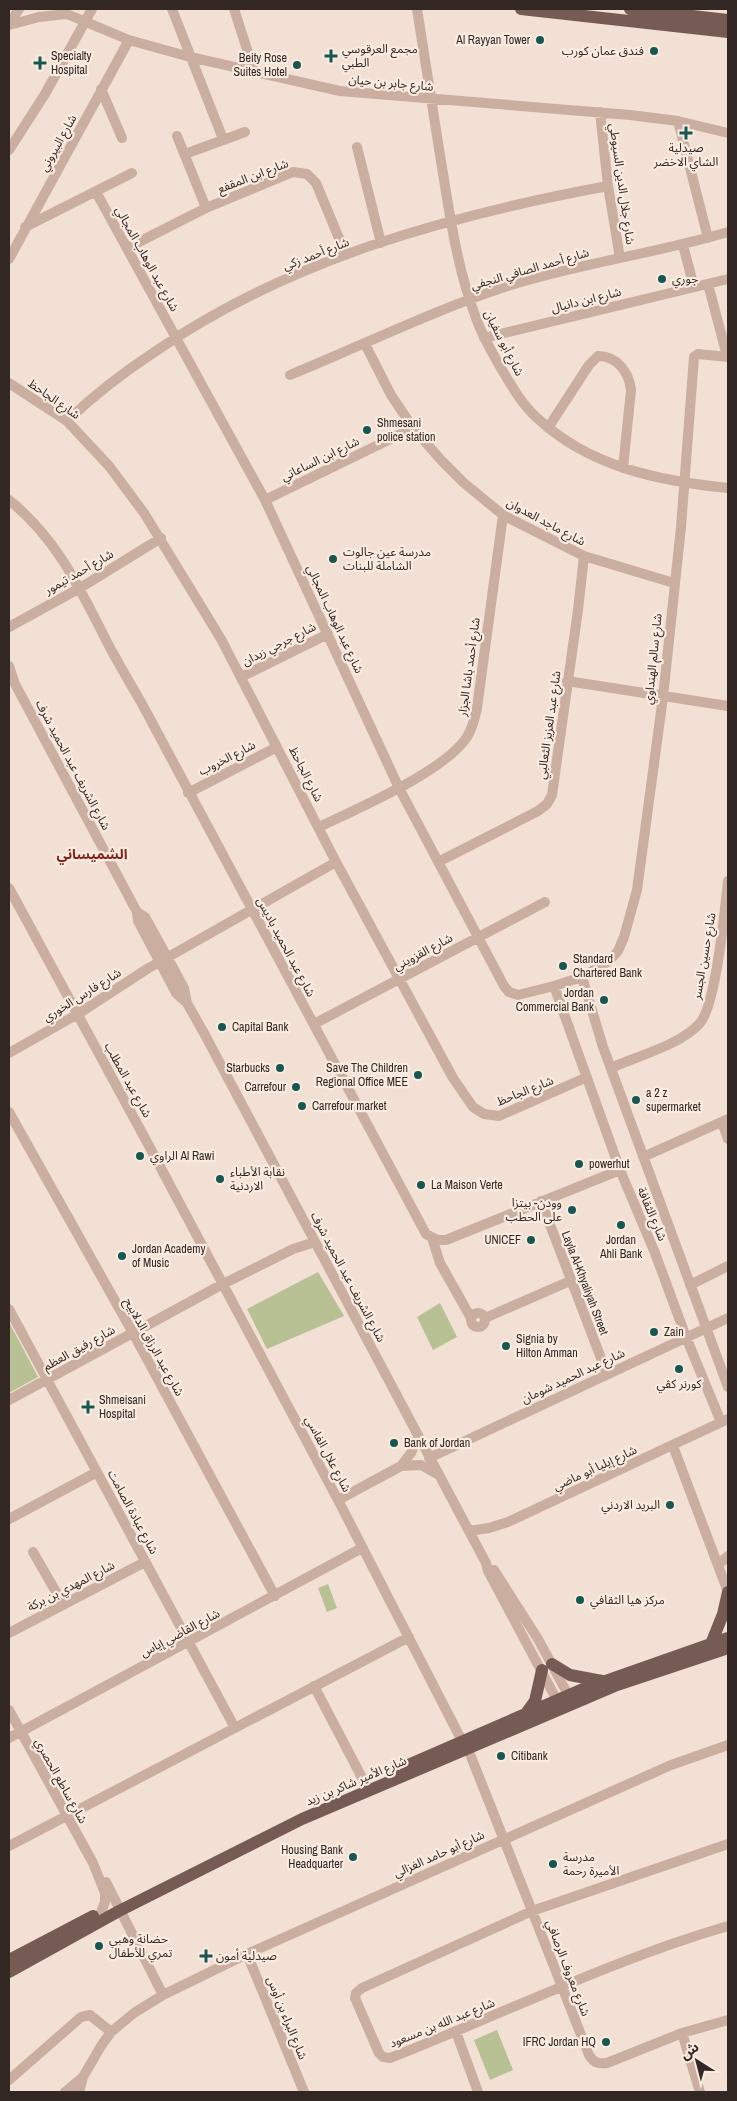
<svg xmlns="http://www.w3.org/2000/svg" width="737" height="2101" viewBox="0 0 737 2101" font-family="'Archivo Narrow','Noto Sans Arabic',sans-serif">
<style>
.green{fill:#b8c194}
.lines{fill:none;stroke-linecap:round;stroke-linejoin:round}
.minor{stroke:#caaea0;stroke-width:10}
.major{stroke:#765b54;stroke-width:12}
.poi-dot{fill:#185652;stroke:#faebe0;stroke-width:2}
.labels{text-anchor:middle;stroke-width:4.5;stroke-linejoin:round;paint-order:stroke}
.poi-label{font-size:12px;fill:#332724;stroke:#faebe0;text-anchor:start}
.street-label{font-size:12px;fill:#332724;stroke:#faebe0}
.neighbourhood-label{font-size:14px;font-weight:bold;fill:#862419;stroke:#faebe0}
</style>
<rect width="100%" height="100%" fill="#f2e0d4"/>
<!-- green -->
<path class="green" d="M318,1272L344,1316L267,1349L247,1309Z
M440,1303L457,1337L433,1350L417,1317Z
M9,1322L38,1377L9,1393Z
M328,1584L337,1608L327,1612L318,1588Z
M497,2030L513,2070L490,2080L474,2040Z"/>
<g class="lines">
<!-- minor -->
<path class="minor" d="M63,9L67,14L129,40L190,57L340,91L630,115L678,121L728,133
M172,9L223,139
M234,9L254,71
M417,9C425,57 432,106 440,155C449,209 456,266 476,318C483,338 494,356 505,375C514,390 523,405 536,417C589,467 659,481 728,488
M9,24L19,9
M9,25L39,17L67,14
M101,89L122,138
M600,112L608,186L620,258
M678,121L708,238
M177,136L206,208
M357,147L381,243
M9,150L45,94L92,9
M185,154L245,132
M96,192L265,500L399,788L504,986L509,992L518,995L554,986L582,977L609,961L618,951L624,937L637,890L663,697L681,527L694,357L698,354L728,357
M25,227L132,173
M683,245L694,287
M127,248L206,208L293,172L307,174L316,183L346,255
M9,259L129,40
M708,284L727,356
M484,338L728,279
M365,344L391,395L413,428L441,460L464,483L503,515L584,556L674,583
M290,375C363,345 436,309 511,285C582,263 657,253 728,232
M9,383L67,421L109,466L144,513L221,639L336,862L453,1078L473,1107L484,1114L499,1116L585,1078
M67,421C95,394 124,372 156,351C290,259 450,215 608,186
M548,428L589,365L598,356C617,356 629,372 631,390L623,468
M9,500C56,538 78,585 105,638C116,660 129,681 141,702L426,1234L437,1240H446L620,1170
M265,500L413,428
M9,627L80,588L161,538
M9,666L15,684L137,912L138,921L176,993L187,1003L205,1035L486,1563L488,1571L560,1706
M241,677L328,634
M567,681L728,706
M188,793L277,747
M319,827C358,808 444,772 467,737C472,729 475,718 477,708L503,515
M438,862L538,811L547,804L552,795L578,610L584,556
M9,888L148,1144L338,1500L462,1741
M137,912L145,917L150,926L184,988L187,1003
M582,977L603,1047L728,1387
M554,986L620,1170L655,1253L686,1337L721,1422
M314,1024L545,902
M9,1053L78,1014L147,969L336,862
M611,1068C637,1056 681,1045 700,1023C716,1005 725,909 728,881
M9,1112L133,1333L275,1596
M722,1122L728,1139
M643,1157L728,1119
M541,1201L607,1374
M432,1238L440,1263L471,1318
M690,1285L728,1266
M9,1309L235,1728
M471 1320a7 7 0 1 1 14 0a7 7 0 1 1-14 0Z
M485,1318L570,1281
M9,1400L223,1284L293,1249L315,1242
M673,1446L728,1592
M429,1458L728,1318
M401,1466L421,1465L437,1474
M338,1500L401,1466L411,1453L418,1437
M9,1519L97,1472
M469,1531L489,1528L508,1522L728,1419
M33,1552L63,1604
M718,1565L728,1556
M494,1570L538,1639L572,1702
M9,1633L145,1562
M314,1686L369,1791
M9,1710L93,1863L105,1893V1902L101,1912
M9,1738L362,1548
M468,1749L589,2055C594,2063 598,2064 607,2063L682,2033L728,2020
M728,1844L532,1911L362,1988L356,1993L355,1998L379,2053L383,2057L390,2058C503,2014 611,1960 728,1926
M9,1846L409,1637
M106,1882L163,1995
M247,1954L304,2092
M456,2032L478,2092
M682,2033L700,2092
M9,2080L81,2017L90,2015L111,2032
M65,2092L83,2077
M79,2092L83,2077L101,2046L111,2032L134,2013L163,1995L247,1954L671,1765L728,1745"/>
<!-- major -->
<path class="major" d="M521,9L728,32
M630,9L728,20
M711,1644L723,1614L728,1592
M552,1664L570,1675L602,1681
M527,1712L535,1701L542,1670
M392,1772L583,1689L728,1638
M9,1960L93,1916
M9,1972L119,1911L302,1819L617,1685L728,1648"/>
</g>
<!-- markers -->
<g class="poi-dot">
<circle cx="540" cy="40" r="5"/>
<circle cx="654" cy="51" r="5"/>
<path d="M328.5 48.5h5v5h5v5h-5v5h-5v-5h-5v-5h5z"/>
<path d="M37.5 55.5h5v5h5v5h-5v5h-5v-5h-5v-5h5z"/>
<circle cx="297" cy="65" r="5"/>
<path d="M683.5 125.5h5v5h5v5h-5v5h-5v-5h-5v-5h5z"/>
<circle cx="662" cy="279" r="5"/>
<circle cx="367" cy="430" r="5"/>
<circle cx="333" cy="559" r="5"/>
<circle cx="563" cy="966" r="5"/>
<circle cx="604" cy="1000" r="5"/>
<circle cx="222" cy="1027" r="5"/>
<circle cx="280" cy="1068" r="5"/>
<circle cx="418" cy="1075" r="5"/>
<circle cx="296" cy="1087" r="5"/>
<circle cx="636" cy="1100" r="5"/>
<circle cx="302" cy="1106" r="5"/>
<circle cx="140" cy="1156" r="5"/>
<circle cx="579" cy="1164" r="5"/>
<circle cx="220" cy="1179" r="5"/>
<circle cx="421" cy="1185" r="5"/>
<circle cx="572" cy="1210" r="5"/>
<circle cx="621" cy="1225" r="5"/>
<circle cx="531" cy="1240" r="5"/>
<circle cx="122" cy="1256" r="5"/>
<circle cx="654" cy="1332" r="5"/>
<circle cx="506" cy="1346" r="5"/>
<circle cx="679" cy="1369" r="5"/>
<path d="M85.5 1399.5h5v5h5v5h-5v5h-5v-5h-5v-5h5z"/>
<circle cx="394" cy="1443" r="5"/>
<circle cx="670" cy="1505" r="5"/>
<circle cx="580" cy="1600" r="5"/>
<circle cx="501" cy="1756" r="5"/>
<circle cx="353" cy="1857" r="5"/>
<circle cx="553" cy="1864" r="5"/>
<circle cx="99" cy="1946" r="5"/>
<path d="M203.5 1948.5h5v5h5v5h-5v5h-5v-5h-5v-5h5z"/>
<circle cx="606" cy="2042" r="5"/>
</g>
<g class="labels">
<!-- poi labels -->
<g class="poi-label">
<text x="530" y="44" text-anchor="end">Al Rayyan Tower</text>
<text x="342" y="53">مجمع العرقوسي<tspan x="342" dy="14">الطبي</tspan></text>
<text x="644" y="55" text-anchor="end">فندق عمان كورب</text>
<text x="51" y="60">Specialty<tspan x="51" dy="14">Hospital</tspan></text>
<text x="287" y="62" text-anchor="end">Beity Rose<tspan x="287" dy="14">Suites Hotel</tspan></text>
<text x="686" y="152" text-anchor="middle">صيدلية<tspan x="686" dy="14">الشاي الاخضر</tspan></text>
<text x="672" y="283">جوري</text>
<text x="377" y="427">Shmesani<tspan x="377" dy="14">police station</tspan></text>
<text x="343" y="556">مدرسة عين جالوت<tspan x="343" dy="14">الشاملة للبنات</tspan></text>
<text x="573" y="963">Standard<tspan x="573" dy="14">Chartered Bank</tspan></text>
<text x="594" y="997" text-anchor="end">Jordan<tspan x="594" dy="14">Commercial Bank</tspan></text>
<text x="232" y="1031">Capital Bank</text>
<text x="270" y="1072" text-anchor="end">Starbucks</text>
<text x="408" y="1072" text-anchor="end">Save The Children<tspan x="408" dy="14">Regional Office MEE</tspan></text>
<text x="286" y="1091" text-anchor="end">Carrefour</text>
<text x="646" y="1097">a 2 z<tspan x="646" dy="14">supermarket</tspan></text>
<text x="312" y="1110">Carrefour market</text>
<text x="150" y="1160">الراوي Al Rawi</text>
<text x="589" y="1168">powerhut</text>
<text x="230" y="1176">نقابة الأطباء<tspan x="230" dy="14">الاردنية</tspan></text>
<text x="431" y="1189">La Maison Verte</text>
<text x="562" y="1207" text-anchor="end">وودن- بيتزا<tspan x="562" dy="14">على الحطب</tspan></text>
<text x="521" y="1244" text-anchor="end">UNICEF</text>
<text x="621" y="1244" text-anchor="middle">Jordan<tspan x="621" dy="14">Ahli Bank</tspan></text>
<text x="132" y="1253">Jordan Academy<tspan x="132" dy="14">of Music</tspan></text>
<text x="664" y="1336">Zain</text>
<text x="516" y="1343">Signia by<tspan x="516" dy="14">Hilton Amman</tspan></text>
<text x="679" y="1388" text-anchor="middle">كورنر كڤي</text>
<text x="99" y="1404">Shmeisani<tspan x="99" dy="14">Hospital</tspan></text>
<text x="404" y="1447">Bank of Jordan</text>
<text x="660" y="1509" text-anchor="end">البريد الاردني</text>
<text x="590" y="1604">مركز هيا الثقافي</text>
<text x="511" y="1760">Citibank</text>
<text x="343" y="1854" text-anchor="end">Housing Bank<tspan x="343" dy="14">Headquarter</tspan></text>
<text x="563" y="1861">مدرسة<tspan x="563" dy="14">الأميرة رحمة</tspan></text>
<text x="109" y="1943">حضانة وهبي<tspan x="109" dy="14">تمري للأطفال</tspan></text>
<text x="216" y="1960">صيدلية أمون</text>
<text x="596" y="2046" text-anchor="end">IFRC Jordan HQ</text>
</g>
<!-- street labels -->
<g class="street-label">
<text transform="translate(391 83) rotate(5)" y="4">شارع جابر بن حيان</text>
<text transform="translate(58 143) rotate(-61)" y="4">شارع البيروني</text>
<text transform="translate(253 176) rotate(-21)" y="4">شارع ابن المقفع</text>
<text transform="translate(622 184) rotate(82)" y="4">شارع جلال الدين السيوطي</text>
<text transform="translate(316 254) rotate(-21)" y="4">شارع أحمد زكي</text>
<text transform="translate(147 259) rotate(61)" y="4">شارع عبد الوهاب المجالي</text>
<text transform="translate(530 269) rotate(-16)" y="4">شارع أحمد الصافي النجفي</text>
<text transform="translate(586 300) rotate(-14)" y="4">شارع ابن دانيال</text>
<text transform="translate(504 343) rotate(63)" y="4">شارع أبو سفيان</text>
<text transform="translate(54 399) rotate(35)" y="4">شارع الجاحظ</text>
<text transform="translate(320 459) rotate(-26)" y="4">شارع ابن الساعاتي</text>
<text transform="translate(546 522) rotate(28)" y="4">شارع ماجد العدوان</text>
<text transform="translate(79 572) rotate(-30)" y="4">شارع أحمد تيمور</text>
<text transform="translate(335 619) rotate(65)" y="4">شارع عبد الوهاب المجالي</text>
<text transform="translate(279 644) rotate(-27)" y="4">شارع جرجي زيدان</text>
<text transform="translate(653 659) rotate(-84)" y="4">شارع سالم الهنداوي</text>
<text transform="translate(469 667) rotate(-82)" y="4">شارع أحمد باشا الجزار</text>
<text transform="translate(549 725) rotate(-82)" y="4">شارع عبد العزيز الثعالبي</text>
<text transform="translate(227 758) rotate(-27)" y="4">شارع الخروب</text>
<text transform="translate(73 765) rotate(62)" y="4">شارع الشريف عبد الحميد شرف</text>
<text transform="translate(306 774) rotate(63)" y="4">شارع الجاحظ</text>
<text transform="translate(286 947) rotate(62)" y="4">شارع عبد الحميد باديس</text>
<text transform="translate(423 952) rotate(-28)" y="4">شارع القزويني</text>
<text transform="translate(704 956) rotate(-80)" y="4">شارع حسين الجسر</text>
<text transform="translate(82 995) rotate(-32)" y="4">شارع فارس الخوري</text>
<text transform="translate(128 1080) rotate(61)" y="4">شارع عبد المطلب</text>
<text transform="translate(525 1091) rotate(-22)" y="4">شارع الجاحظ</text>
<text transform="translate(652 1214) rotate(67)" y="4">شارع الثقافة</text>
<text transform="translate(348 1277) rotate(62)" y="4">شارع الشريف عبد الحميد شرف</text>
<text transform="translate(585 1283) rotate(69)" y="4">Layla Al-Khyaliyah Street</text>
<text transform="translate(154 1347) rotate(61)" y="4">شارع عبد الرزاق الدلابيح</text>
<text transform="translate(79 1348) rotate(-29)" y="4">شارع رفيق العظم</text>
<text transform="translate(573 1376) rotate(-25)" y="4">شارع عبد الحميد شومان</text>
<text transform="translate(328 1454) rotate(62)" y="4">شارع علال الفاسي</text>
<text transform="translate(595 1468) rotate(-25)" y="4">شارع إيليا أبو ماضي</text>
<text transform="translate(133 1512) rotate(62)" y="4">شارع عبادة الصامت</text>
<text transform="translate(71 1586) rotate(-27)" y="4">شارع المهدي بن بركة</text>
<text transform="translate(180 1633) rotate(-28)" y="4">شارع القاضي إياس</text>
<text transform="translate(61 1781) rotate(61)" y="4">شارع ساطع الحصري</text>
<text transform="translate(356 1781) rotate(-23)" y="4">شارع الأمير شاكر بن زيد</text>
<text transform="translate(439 1854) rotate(-24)" y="4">شارع أبو حامد الغزالي</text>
<text transform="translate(568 1968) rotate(69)" y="4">شارع معروف الرصافي</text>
<text transform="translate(287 2018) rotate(68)" y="4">شارع البراء بن أوس</text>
<text transform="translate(442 2023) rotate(-22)" y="4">شارع عبد الله بن مسعود</text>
</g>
<!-- neighbourhood labels -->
<g class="neighbourhood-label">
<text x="92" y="859">الشميساني</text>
</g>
</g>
<!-- border -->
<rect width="737" height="2101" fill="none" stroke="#332724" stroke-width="20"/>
<!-- north arrow -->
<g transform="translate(697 2061) rotate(324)" stroke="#faebe0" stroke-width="4" paint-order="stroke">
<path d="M0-4L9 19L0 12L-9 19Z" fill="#332724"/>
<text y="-8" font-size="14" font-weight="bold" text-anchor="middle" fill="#332724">ش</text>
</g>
</svg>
